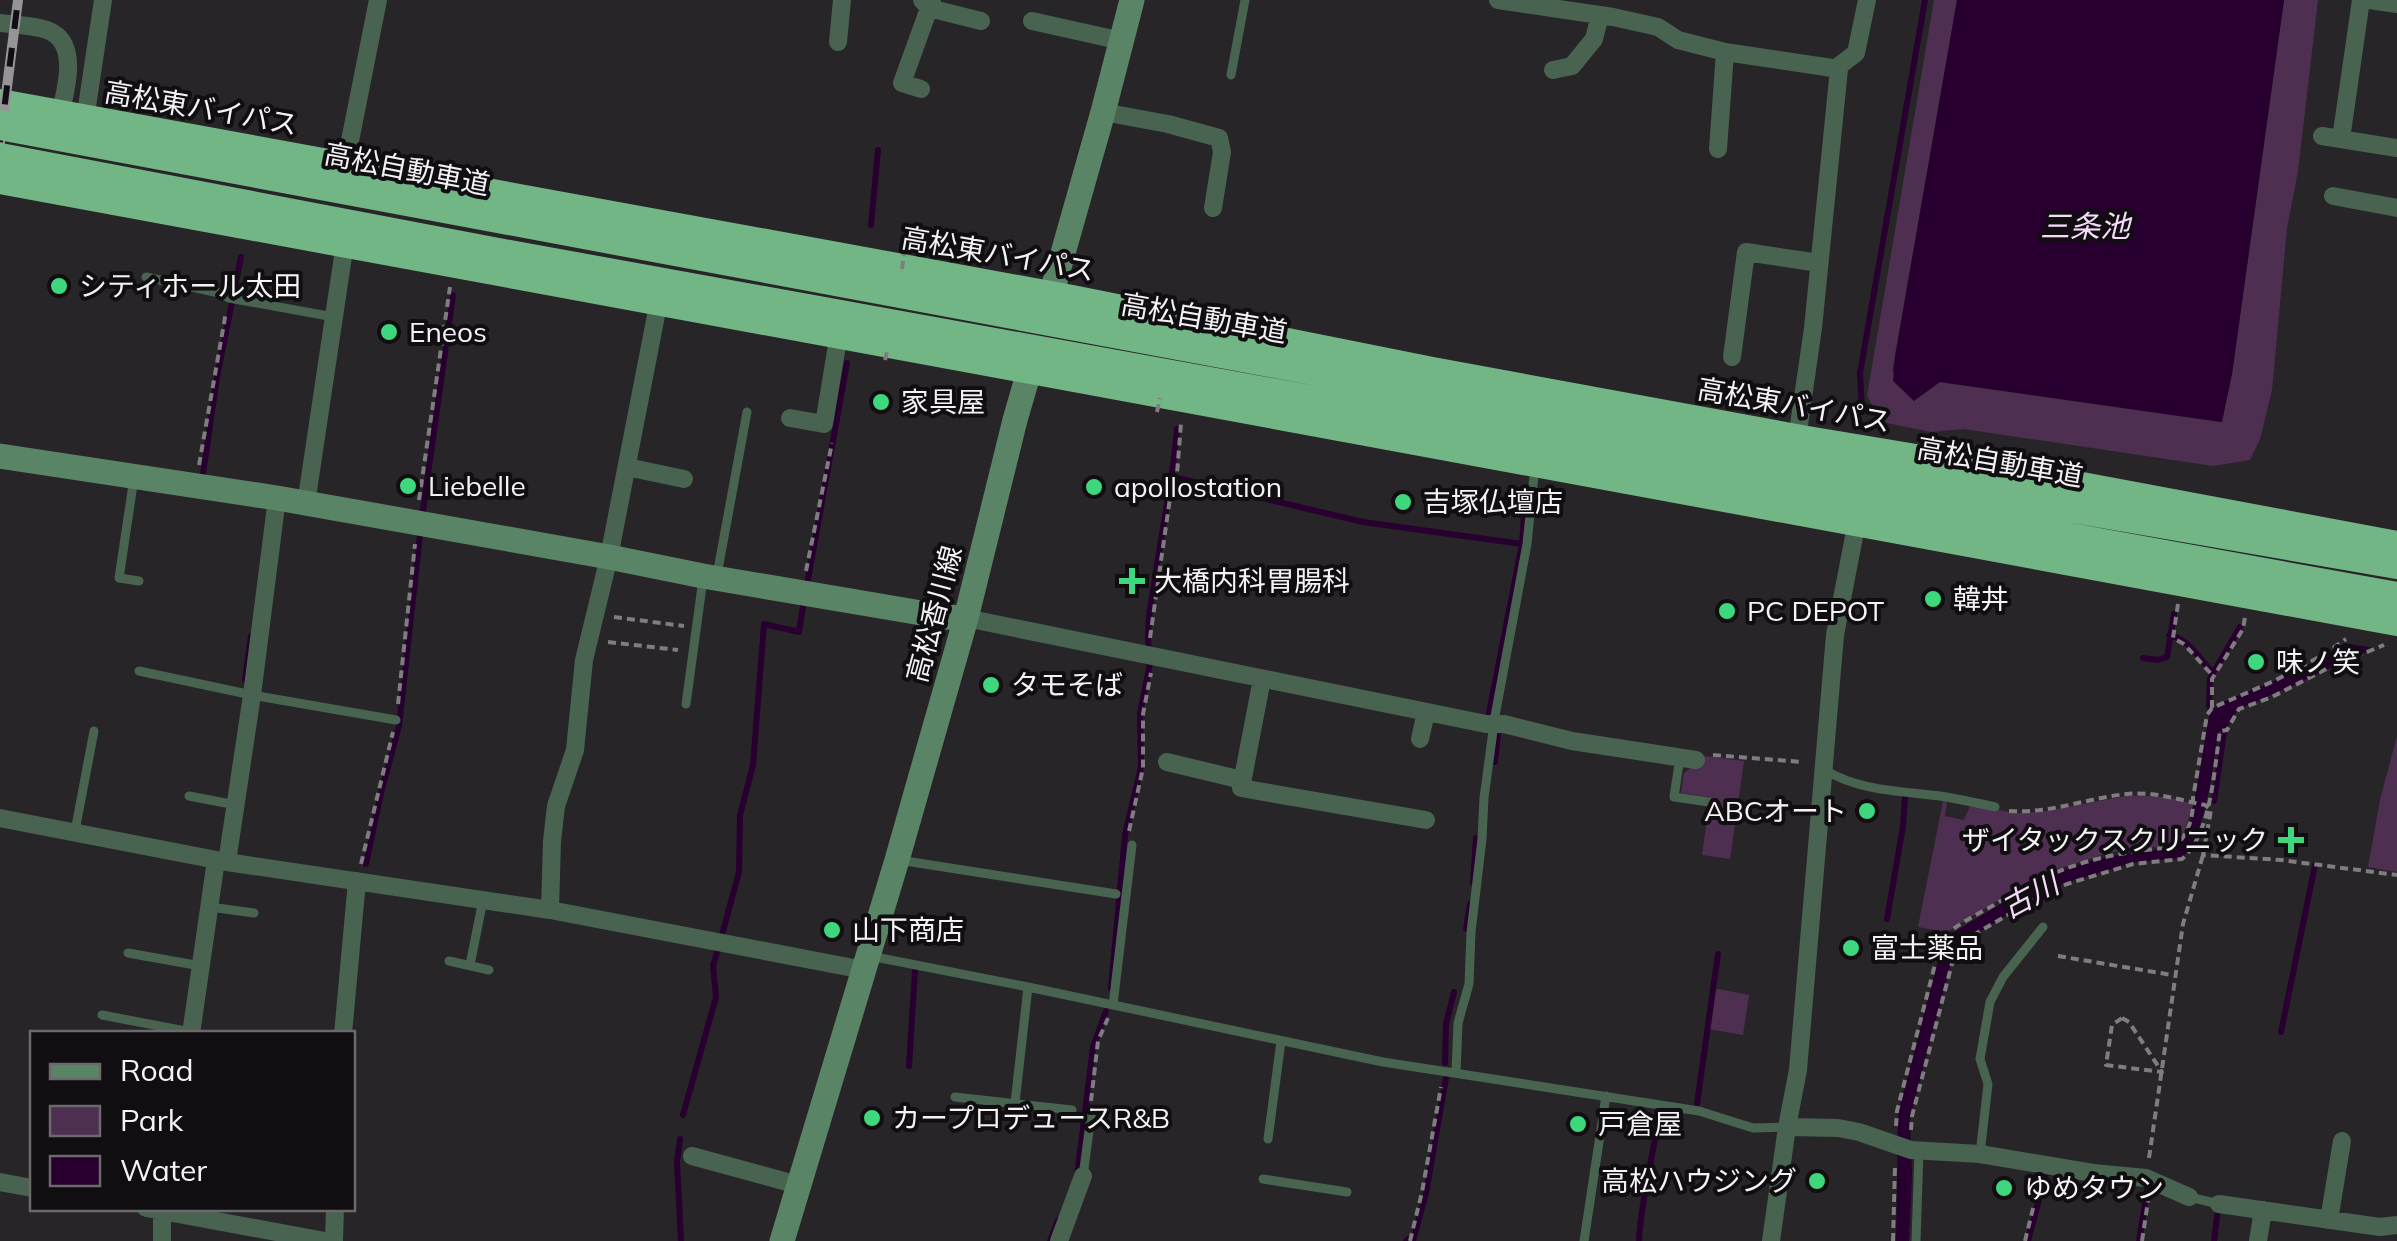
<svg xmlns="http://www.w3.org/2000/svg" width="2397" height="1241" viewBox="0 0 2397 1241" font-family="Mulish,'Noto Sans JP',sans-serif">
<style>
.green{fill:#4e2f52}
.water{fill:#28002f}
.lines{fill:none;stroke-linecap:round;stroke-linejoin:round}
.stream{stroke:#28002f;stroke-width:6}
.path{stroke:#7f7d80;stroke-width:4;stroke-dasharray:8 5;stroke-linecap:butt}
.lane{stroke:#48634f;stroke-width:9}
.street{stroke:#48634f;stroke-width:18}
.secondary{stroke:#5a8466;stroke-width:25}
.highway{stroke:#72b686;stroke-width:30}
.rail-casing{stroke:#969497;stroke-width:10}
.rail{stroke:#100e10;stroke-width:6;stroke-dasharray:19;stroke-linecap:butt}
.path-bridge{stroke:#7f7d80;stroke-width:4;stroke-dasharray:8 5;stroke-linecap:butt}
.highway-bridge{stroke:#72b686;stroke-width:30}
.poi-dot{fill:#3ed77d;stroke:#100e10;stroke-width:4}
.labels{text-anchor:middle;stroke-width:8;stroke-linejoin:round;paint-order:stroke}
.street-label{font-size:28px;fill:#f4f2f4;stroke:#100e10}
.poi-label{font-size:28px;fill:#f4f2f4;stroke:#100e10;text-anchor:start}
.water-label{font-size:30px;font-style:italic;fill:#f5d9f9;stroke:#100e10}
</style>
<rect width="100%" height="100%" fill="#282529"/>
<!-- green -->
<path class="green" d="M1934,0H1957L1892,372L1939,382L2221,422L2232,374L2284,0H2318L2298,171L2287,228L2272,390L2260,439L2250,460L2213,466L1964,429L1931,432L1882,422L1867,396Z
M2397,736V872L2368,867L2380,800Z
M1703,756L1744,761L1730,859L1702,855L1710,797L1681,793L1684,773L1692,767L1700,768Z
M2126,796C2148,796 2173,795 2193,805L2182,837L2178,842L2171,845L2111,852L2057,869L2032,879L1947,932L1918,927L1943,801L1947,802L1945,816L1964,820L1970,806L2018,813L2042,812Z
M1713,988L1749,995L1743,1035L1708,1029Z"/>
<!-- water -->
<path class="water" d="M1957,0H2284L2232,374L2222,422L1940,382L1914,401L1893,381L1895,357Z
M2344,643L2375,648C2328,667 2285,691 2238,709L2226,730L2219,731C2212,767 2207,833 2182,858L2132,863L2066,883L2039,895L1957,946L1953,956L1910,1118L1912,1174L1909,1241H1896L1898,1113L1941,949L1948,936L2035,883L2058,872L2086,862L2131,852L2173,848L2185,838L2190,825L2209,716L2218,704L2274,681L2322,658Z"/>
<g class="lines">
<!-- stream -->
<path class="stream" d="M871,225L878,150
M1862,412L1860,373L1925,0
M1173,477L1363,522L1522,544
M202,481L217,377L241,257
M422,517L453,295
M807,585L847,363
M2169,635C2188,638 2199,658 2212,672
M1149,650C1146,626 1151,602 1155,579C1162,528 1173,479 1177,429
M2143,658L2158,660L2167,657L2174,614
M245,680L251,636
M1488,718L1522,544L1526,489
M1495,762L1498,735
M2214,801L2224,732L2219,717L2209,706L2210,678L2240,627
M366,864L381,793L399,726L420,535
M1473,882L1476,838
M1887,919L1903,826L1905,797
M1466,929L1470,904
M722,935L739,872L740,815L753,765L764,624L799,632L804,600
M1111,988L1125,835L1141,767L1140,713L1150,663
M2281,1032L2315,865
M1445,1063L1446,1024L1454,992
M909,1066L915,971
M1697,1104L1718,954
M683,1115L716,997L713,965L718,949
M680,1139L677,1162L681,1241
M1077,1176L1093,1047L1106,1011
M1050,1241L1058,1220
M1406,1241L1408,1239
M1413,1241L1426,1193L1446,1078
M1639,1241C1641,1197 1654,1155 1659,1112
M2028,1241L2047,1169
M2139,1241L2148,1185
M2214,1241L2218,1209"/>
<!-- path -->
<path class="path" d="M199,465L226,312
M419,500L450,287
M806,571L832,443
M2178,604L2173,638L2184,644L2213,676
M614,617L684,626
M1150,638L1170,498L1177,474L1181,423
M608,642L678,650
M398,704L415,544
M2212,708V679L2243,629L2245,617
M1713,755L1803,762
M2009,811C2050,814 2087,798 2127,794C2154,791 2179,800 2205,805L2211,810L2203,855L2281,860L2397,875
M1129,831L1143,768V714L1151,673
M361,864L393,732
M2058,956L2172,975
M2122,1018L2129,1022L2162,1072L2106,1065L2112,1025Z
M1091,1101L1098,1041L1108,1018
M1896,1126L1897,1111L1939,949L1947,934C1961,922 1978,914 1994,905C2060,865 2096,855 2172,847C2188,839 2194,815 2193,798L2207,715L2212,708L2274,681L2321,656L2346,639
M1911,1130L1912,1116L1954,956L1965,940L2040,896L2067,884L2133,864L2182,859C2212,833 2214,768 2220,731L2227,730L2239,709L2272,697L2330,667L2384,645
M2149,1158L2183,924L2203,855
M1410,1241L1422,1192L1441,1087
M1893,1241L1895,1166
M2025,1241L2039,1184
M2142,1241L2148,1201"/>
<!-- lane -->
<path class="lane" d="M1231,75L1245,0
M146,277L219,293L229,298L334,317
M134,478L119,578L139,581
M717,575L747,412
M139,671L252,695L396,720
M686,704L703,579
M1680,757L1674,797L1709,802
M1825,770C1859,791 1901,791 1940,796C1959,799 1977,803 1995,807
M189,796L236,805
M75,831L94,731
M899,860L1116,894
M210,907L254,913
M128,953L201,966
M870,956L1028,987L1383,1062L1699,1111L1753,1128L1787,1127
M449,961L489,970
M470,965L483,900
M1113,1005L1132,845
M102,1015L191,1032
M1456,1072L1458,1023L1469,984L1471,932L1482,839L1484,798L1495,716L1527,544L1535,466
M955,1097L1072,1110
M1015,1103L1028,987
M1268,1139L1281,1041
M1980,1154L1988,1084L1980,1059L1990,1002L2003,977L2043,927
M1083,1176L1091,1116
M1263,1179L1347,1192
M2189,1197L2219,1204
M1584,1241L1606,1096
M1916,1241L1919,1151"/>
<!-- street -->
<path class="street" d="M922,0L929,8L981,21
M1498,0L1613,17L1658,27L1678,40L1725,52L1839,69L1813,328L1797,439
M2370,0L2397,4
M1032,21L1122,41
M0,23C15,25 33,25 47,30C80,42 66,89 60,115
M838,42L842,0
M1835,69L1856,53L1867,0
M1553,70L1572,66L1594,39L1600,15
M921,89L902,83L932,0
M1103,112L1168,124L1219,138L1222,152L1213,208
M85,120L103,0
M2322,136L2397,148
M2341,139L2361,0
M1718,149L1725,52
M345,166L378,0
M2333,196L2397,208
M1732,357L1746,252L1819,263
M790,418L824,424L839,333
M627,467L684,479
M306,504L345,243
M966,618L1486,724H1504L1572,741L1696,760
M1262,679L1241,788L1426,820
M1420,739L1426,712
M1167,762L1242,780
M0,818L227,862L550,910L864,970
M227,862L252,695L277,498
M550,910L552,841L556,806L575,750L584,660L609,557L659,300
M191,1034L216,860
M343,1034L357,881
M1787,1127L1838,1128L1859,1132L1911,1150L1980,1154L2093,1173L2146,1178L2189,1197
M692,1156L798,1185
M0,1182L32,1188
M2219,1204L2380,1227L2397,1225
M146,1208L325,1241
M162,1208V1241
M2329,1220L2342,1141
M334,1241L335,1208
M1059,1241L1083,1176
M1771,1241L1787,1127L1798,1070L1835,635L1858,516
M2258,1241L2263,1210"/>
<!-- secondary -->
<path class="secondary" d="M1046,313L1103,112L1132,0
M0,456L277,498L609,557L703,576L945,617L966,618
M782,1241L897,860L966,618L1015,420L1035,351"/>
<!-- highway -->
<path class="highway" d="M0,104L1072,300L1432,372L1807,441L2066,484L2397,546
M0,179L2397,621"/>
<defs>
<path id="rail" d="M0,142L18,0"/>
</defs>
<!-- rail casing -->
<use href="#rail" class="rail-casing"/>
<!-- rail -->
<use href="#rail" class="rail"/>
<!-- path-bridge -->
<path class="path-bridge" d="M902,269L904,254
M885,360L888,348
M1157,412L1160,398"/>
<!-- highway-bridge -->
<path class="highway-bridge" d="M0,125L1768,455L2397,564
M0,158L498,253L2397,597"/>
</g>
<!-- markers -->
<g class="poi-dot">
<circle cx="59" cy="286" r="10"/>
<circle cx="389" cy="332" r="10"/>
<circle cx="881" cy="402" r="10"/>
<circle cx="408" cy="486" r="10"/>
<circle cx="1094" cy="487" r="10"/>
<circle cx="1403" cy="502" r="10"/>
<path d="M1127 566h10v10h10v10h-10v10h-10v-10h-10v-10h10z"/>
<circle cx="1933" cy="599" r="10"/>
<circle cx="1727" cy="611" r="10"/>
<circle cx="2256" cy="662" r="10"/>
<circle cx="991" cy="685" r="10"/>
<circle cx="1867" cy="811" r="10"/>
<path d="M2286 825h10v10h10v10h-10v10h-10v-10h-10v-10h10z"/>
<circle cx="832" cy="930" r="10"/>
<circle cx="1851" cy="948" r="10"/>
<circle cx="872" cy="1118" r="10"/>
<circle cx="1578" cy="1124" r="10"/>
<circle cx="1817" cy="1181" r="10"/>
<circle cx="2004" cy="1188" r="10"/>
</g>
<g class="labels">
<!-- street labels -->
<g class="street-label">
<text transform="translate(201 108) rotate(10)" y="10">高松東バイパス</text>
<text transform="translate(407 169) rotate(11)" y="10">高松自動車道</text>
<text transform="translate(998 254) rotate(10)" y="10">高松東バイパス</text>
<text transform="translate(1204 318) rotate(10)" y="10">高松自動車道</text>
<text transform="translate(1794 405) rotate(10)" y="10">高松東バイパス</text>
<text transform="translate(2000 462) rotate(10)" y="10">高松自動車道</text>
<text transform="translate(934 614) rotate(-75)" y="10">高松香川線</text>
</g>
<!-- poi labels -->
<g class="poi-label">
<text x="79" y="296">シティホール太田</text>
<text x="409" y="342">Eneos</text>
<text x="901" y="412">家具屋</text>
<text x="428" y="496">Liebelle</text>
<text x="1114" y="497">apollostation</text>
<text x="1423" y="512">吉塚仏壇店</text>
<text x="1154" y="591">大橋内科胃腸科</text>
<text x="1953" y="609">韓丼</text>
<text x="1747" y="621">PC DEPOT</text>
<text x="2276" y="672">味ノ笑</text>
<text x="1011" y="695">タモそば</text>
<text x="1847" y="821" text-anchor="end">ABCオート</text>
<text x="2268" y="850" text-anchor="end">ザイタックスクリニック</text>
<text x="852" y="940">山下商店</text>
<text x="1871" y="958">富士薬品</text>
<text x="892" y="1128">カープロデュースR&amp;B</text>
<text x="1598" y="1134">戸倉屋</text>
<text x="1797" y="1191" text-anchor="end">高松ハウジング</text>
<text x="2024" y="1198">ゆめタウン</text>
</g>
<!-- water labels -->
<g class="water-label">
<text x="2085" y="237">三条池</text>
<text transform="translate(2030 896) rotate(-28)" y="10">古川</text>
</g>
</g>
<!-- legend -->
<rect x="30" y="1031" width="325" height="180" fill="#100e10" stroke="#6b696b" stroke-width="2.5"/>
<rect x="50" y="1064" width="50" height="15" fill="#5a8466" stroke="#6b696b" stroke-width="2.5"/>
<text x="120" y="1081" font-size="30" fill="#f4f2f4">Road</text>
<rect x="50" y="1106" width="50" height="30" fill="#4e2f52" stroke="#6b696b" stroke-width="2.5"/>
<text x="120" y="1131" font-size="30" fill="#f4f2f4">Park</text>
<rect x="50" y="1156" width="50" height="30" fill="#28002f" stroke="#6b696b" stroke-width="2.5"/>
<text x="120" y="1181" font-size="30" fill="#f4f2f4">Water</text>
</svg>
